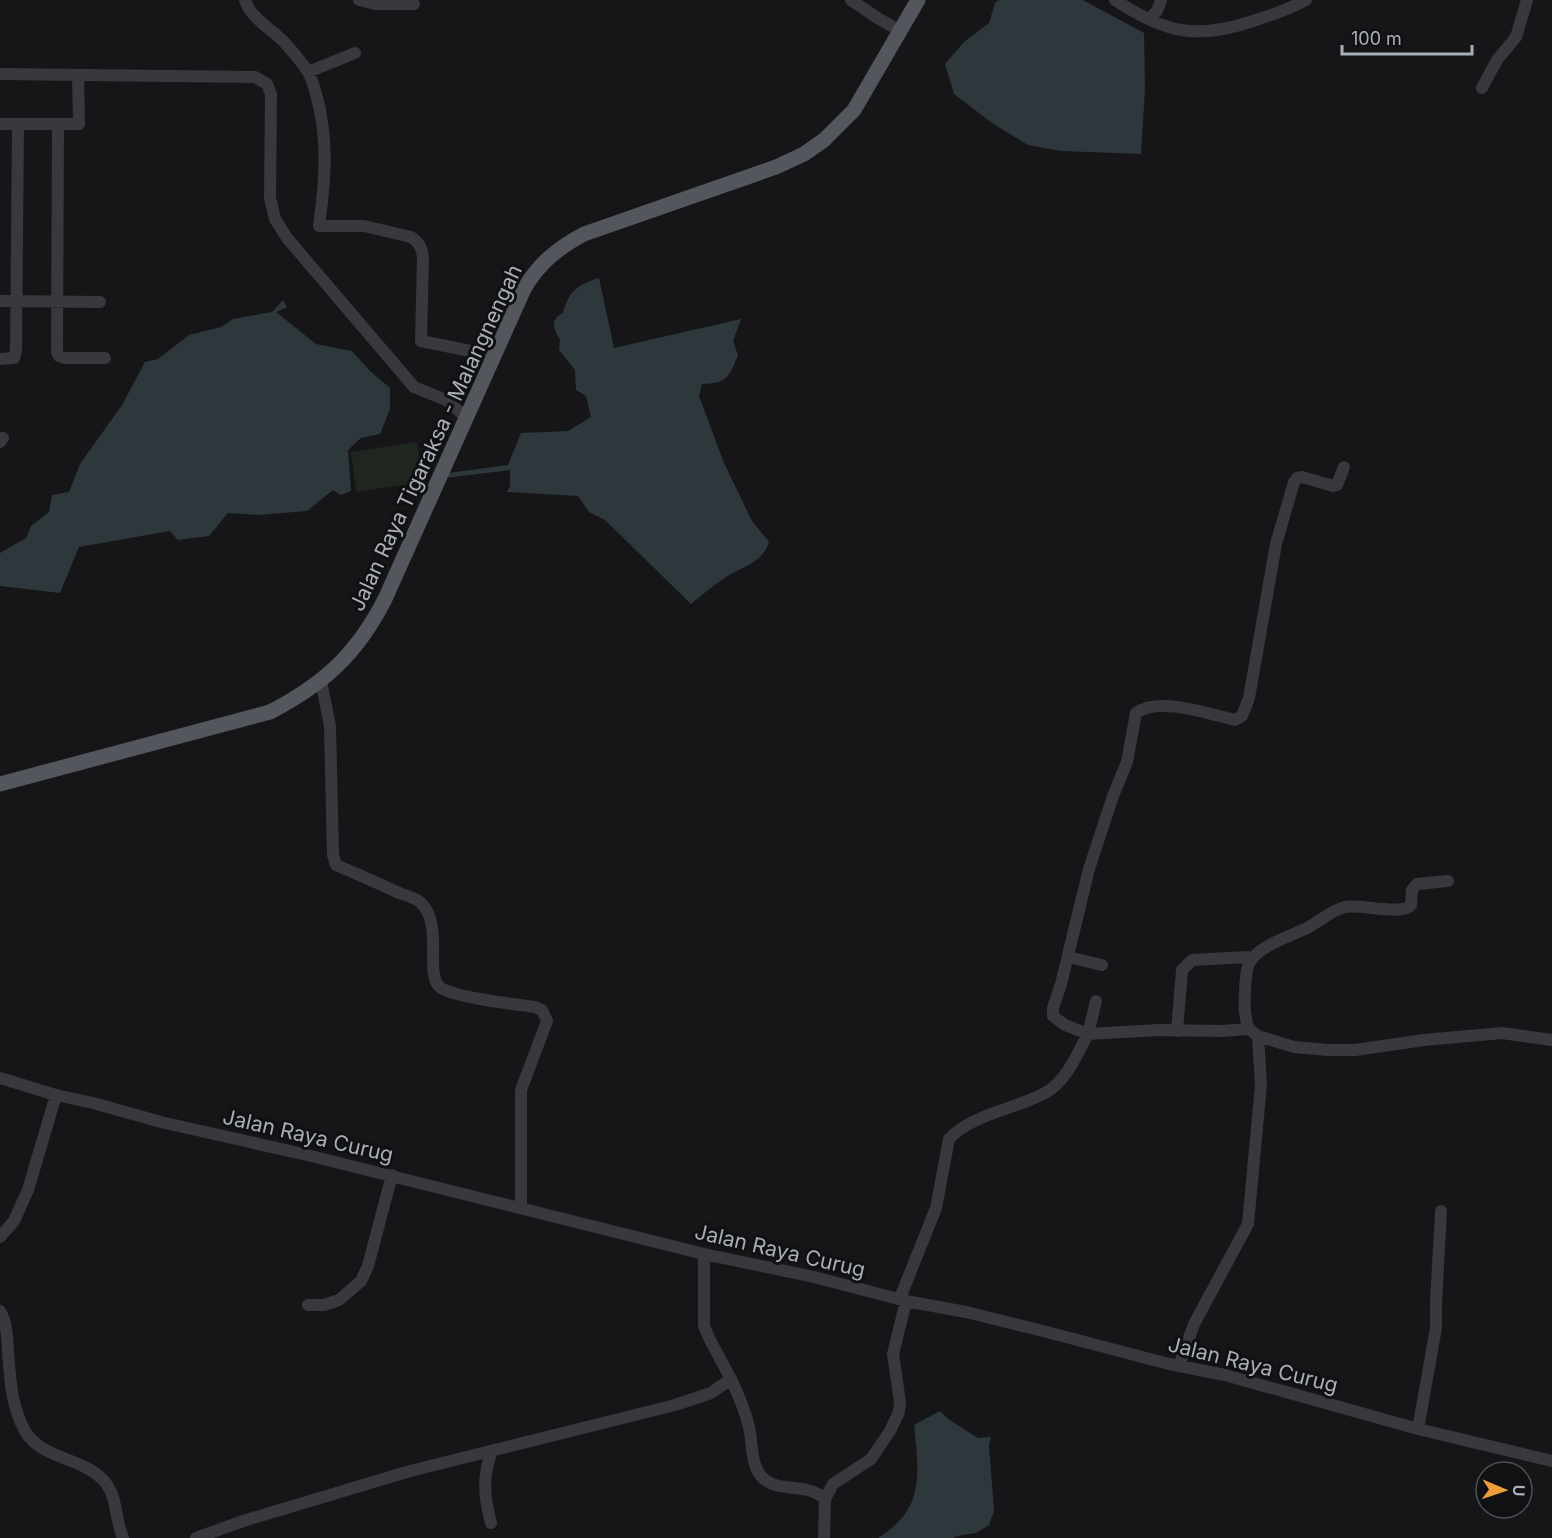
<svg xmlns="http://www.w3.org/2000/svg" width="1552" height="1538" viewBox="0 0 1552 1538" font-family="Inter,sans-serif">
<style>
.green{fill:#1e261f}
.water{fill:#2d373c}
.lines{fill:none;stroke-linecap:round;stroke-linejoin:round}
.minor{stroke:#37393d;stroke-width:12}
.major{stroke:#53565c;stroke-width:15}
.labels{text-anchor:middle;stroke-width:6;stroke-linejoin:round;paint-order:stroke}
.street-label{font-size:21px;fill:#a9afb8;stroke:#111113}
</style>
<rect width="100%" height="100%" fill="#161618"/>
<!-- green -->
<path class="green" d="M417,442L422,482L356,492L351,452Z"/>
<!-- water -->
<path class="water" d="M999,0H1083L1144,33L1145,88L1141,154L1061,151L1028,145L992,123L954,94L945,64L964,42L989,23L995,3Z
M599,278L614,348L741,319L733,341L738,355C729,378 727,383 702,384L699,396L724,463L752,521L769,542C762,565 739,567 722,580C711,587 701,596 691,604L605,520L589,512L578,496L507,492L510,486V470L445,478L448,473L508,465L521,433L568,431L591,417L586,396L576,390L575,370L559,350L560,339C553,329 550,319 563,313C569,291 577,285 599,278Z
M283,300L287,307L276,312L316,344L352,351L371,372L390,388V409L380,434L361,438L348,450L351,491L341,495L333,490L307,511L258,515L228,513L209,536L178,540L170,531L79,547L60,593L0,586V553L26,538L31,526L49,512L52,495L69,492L80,464L122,405L145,362L158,359L189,335L221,327L233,319L272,312Z
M940,1411L948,1419L978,1438L991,1437L989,1445L994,1511L989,1525L976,1533L957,1536L953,1538H878C925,1509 919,1474 914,1425Z"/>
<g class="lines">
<!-- minor -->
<path class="minor" d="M245,0C250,18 273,30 285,43C293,52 302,62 308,72C312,79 314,87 316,94C329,139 325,181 319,226H364L411,237C420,243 422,248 423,258L421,341L495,356
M359,0L375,4H414
M851,0L879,19L901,31
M1115,0C1168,35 1199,40 1259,19C1275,14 1291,8 1306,0
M1149,19L1157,11L1161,0
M308,72L355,53
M0,74L255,77L267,84L271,94L270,198L275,219L287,238L414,387L446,400L467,418
M1482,88L1497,60L1516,37L1527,0
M0,124H79L78,75
M58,125L57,352L59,356L64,358H105
M0,301L100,302
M0,359L14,358L16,351L18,125
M0,442L3,438
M321,681L330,726L333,855L336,865C357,874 378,883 399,893C405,895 415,898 420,902C445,924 423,976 441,988C457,998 514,1004 535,1007L542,1010L547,1021L521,1090V1207
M1068,957L1102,965
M1096,1001L1088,1034L1065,1025L1053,1016V1008L1061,984L1089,869L1113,796L1127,762L1136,713C1158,696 1209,714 1235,720L1242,716L1249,698L1276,544L1294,482L1297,478L1302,477L1333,486L1337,485L1344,467
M1249,1029C1244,1017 1244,1006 1245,993C1245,984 1246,974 1248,966C1255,946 1292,936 1309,927C1320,921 1332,910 1345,907C1361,904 1402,916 1411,905L1412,890L1417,884L1448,881
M1177,1031L1182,970L1192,960L1247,957L1249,964
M0,1078L56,1095L93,1103L161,1122L307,1155L704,1254L814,1277L906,1301L966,1312L1043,1331L1169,1364L1225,1375L1418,1429L1552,1461
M0,1237L14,1221L28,1190L56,1095
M900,1298L936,1208L949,1139C972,1114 1016,1109 1045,1093C1066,1082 1077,1054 1088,1034L1159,1030L1221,1031L1249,1029L1258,1036L1294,1047L1328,1050H1355L1424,1040L1502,1033L1552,1040
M308,1305H324L339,1300L361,1281L368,1266L392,1175
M0,1311C7,1323 7,1337 8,1351C10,1378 11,1406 25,1431C42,1460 84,1457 105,1482C118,1498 115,1520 123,1538
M1179,1366L1194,1324L1248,1224L1261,1085L1258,1036
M731,1379C738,1394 745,1410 749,1427C753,1442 750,1468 764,1479C780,1493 807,1482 825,1499
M1418,1429L1436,1328V1302L1441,1211
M491,1523C484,1497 482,1476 492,1451
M196,1538L243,1521L410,1471L675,1405L711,1393L731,1379L710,1340L704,1326V1254
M824,1538L825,1499L833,1484L871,1459L890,1431L899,1412L900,1402L893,1354L906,1301"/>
<!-- major -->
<path class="major" d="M0,784L270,712C324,684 357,654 385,599L524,289C539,263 558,248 584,234L776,167L804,154L824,140L854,110L918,0"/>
</g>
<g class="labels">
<!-- street labels -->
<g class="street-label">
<text transform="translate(436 438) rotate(-65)" y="7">Jalan Raya Tigaraksa - Malangnengah</text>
<text transform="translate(308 1136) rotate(13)" y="7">Jalan Raya Curug</text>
<text transform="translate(780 1251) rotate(13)" y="7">Jalan Raya Curug</text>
<text transform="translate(1253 1365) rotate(14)" y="7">Jalan Raya Curug</text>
</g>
</g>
<!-- north arrow -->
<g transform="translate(1504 1490) rotate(92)"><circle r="28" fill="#111113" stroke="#4e5055" stroke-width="1.5"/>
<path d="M0-4.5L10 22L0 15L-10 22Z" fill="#ed9e3a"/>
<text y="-9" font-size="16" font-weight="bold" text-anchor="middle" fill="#a9afb8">U</text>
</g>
<!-- scale -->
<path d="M1342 45v9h130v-9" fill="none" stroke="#a9afb8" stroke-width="3"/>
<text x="1351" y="45" font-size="18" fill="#a9afb8" stroke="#111113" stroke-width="4.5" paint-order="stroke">100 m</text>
</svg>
